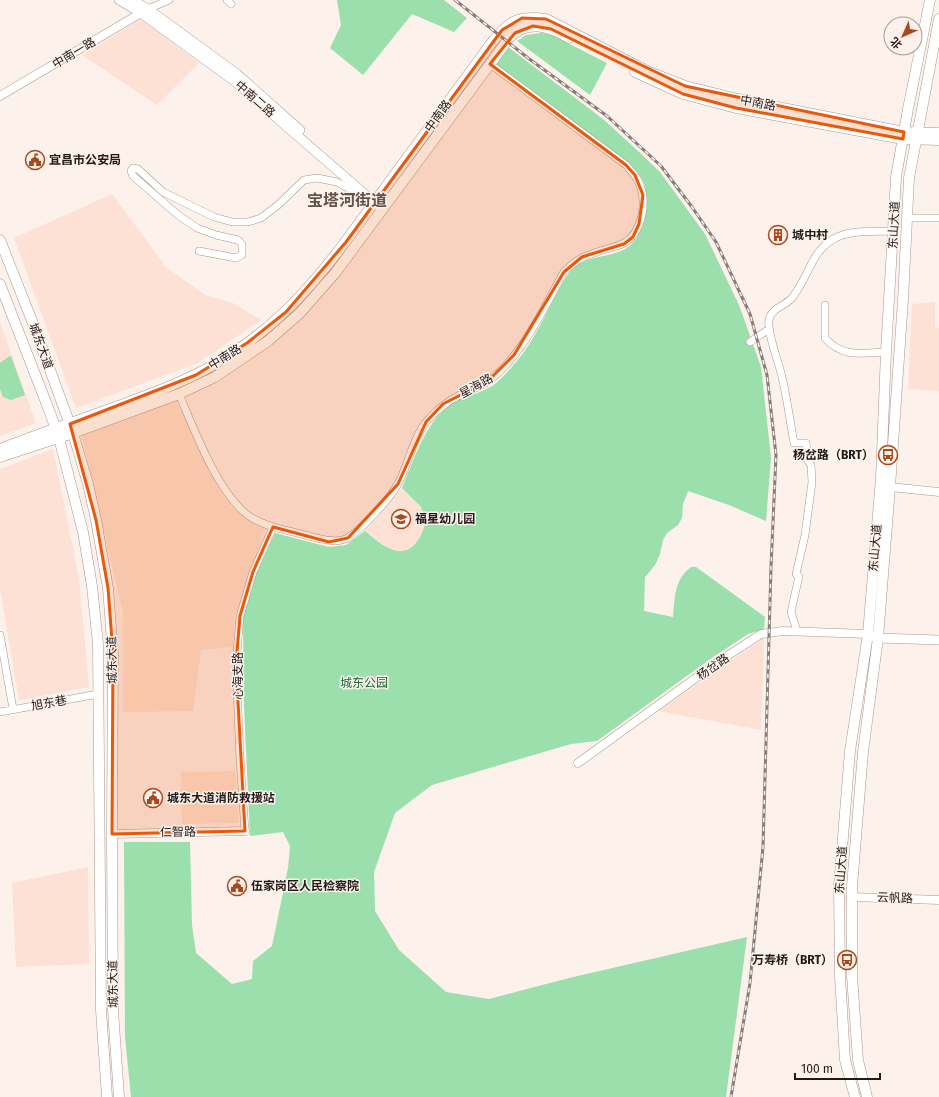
<svg xmlns="http://www.w3.org/2000/svg" width="939" height="1097" viewBox="0 0 939 1097" font-family="'Fira Sans','Noto Sans SC',sans-serif">
<style>
.built{fill:#fde1d4}
.green{fill:#9adfac}
.lines{fill:none;stroke-linecap:round;stroke-linejoin:round}
.minor-casing{stroke:#a9978e;stroke-width:8}
.tertiary-casing{stroke:#a9978e;stroke-width:9}
.secondary-casing{stroke:#a9978e;stroke-width:10}
.primary-casing{stroke:#a9978e;stroke-width:11}
.minor{stroke:#fff;stroke-width:7}
.tertiary{stroke:#fff;stroke-width:8}
.secondary{stroke:#fff;stroke-width:9}
.primary{stroke:#fff;stroke-width:10}
.rail-casing{stroke:#867d78;stroke-width:3}
.rail{stroke:#fdf1eb;stroke-width:1.5;stroke-dasharray:4.5;stroke-linecap:butt}
.marked{fill:#e8590c;fill-opacity:0.2;stroke:#e8590c;stroke-width:3;stroke-linejoin:round}
.labels{text-anchor:middle;stroke-width:3;stroke-linejoin:round;paint-order:stroke}
.street-label{font-size:12px;fill:#211a17;stroke:#fdf1eb}
.poi-label{font-size:12px;font-weight:bold;fill:#211a17;stroke:#fdf1eb;text-anchor:start}
.park-label{font-size:12px;fill:#176737;stroke:#fdf1eb}
.district-label{font-size:16px;font-weight:bold;fill:#62524a;stroke:#fdf1eb}
</style>
<rect width="100%" height="100%" fill="#fdf1eb"/>
<!-- built -->
<path class="built" d="M141,19L199,63L157,105L82,55Z
M112,194L166,267L205,295L233,303L261,320L198,363L76,408L14,238Z
M935,302V328H939V391L908,389L912,304Z
M0,322L36,423L0,436Z
M177,400L194,439L221,493L232,507L242,516L254,524L265,529L235,615L233,647L201,650L193,711L123,712V613L81,434Z
M53,449L79,578L89,687L19,700L0,590V469Z
M402,488L421,507L426,521L420,539L408,550L400,552L390,550L365,531Z
M764,638L761,730L658,711Z
M235,771L239,823L182,824L181,772Z
M88,867L89,964L16,967L12,883Z"/>
<!-- green -->
<path class="green" d="M337,0H444L467,18L454,32L412,14L363,75L330,48L341,25Z
M542,33L550,34L607,63L590,95L517,41L526,35Z
M508,47L603,119L637,150L660,172L705,234L739,305L761,367L771,458L766,521L729,505L688,491L683,504L682,518L678,525L667,533L663,540L660,554L655,565L645,577L644,611L673,617C675,597 674,580 691,567H696L765,617L764,629L748,634L713,657L597,741L571,744L432,785L395,813L374,872L375,911L399,950L446,992L489,999L569,978L747,937L726,1097H131L125,1037L124,842H190L192,925L196,953L232,984L252,979L253,961L272,946L288,868L290,846L283,832L250,836L244,706L243,618L256,574L275,533L329,547L346,545L365,531C382,545 402,564 419,539C422,534 424,527 426,521L421,507L402,488C414,460 424,426 448,406C458,398 479,394 492,386C501,380 510,369 517,361C534,341 545,315 557,293C562,285 567,274 574,268C591,252 622,260 636,239C645,226 651,194 642,179C637,171 630,165 623,159L494,65Z
M11,356L25,395L11,400L3,397L0,389V363L8,357Z"/>
<g class="lines">
<defs>
<path id="minor" d="M227,0L231,4
M148,9L169,0
M907,218H939
M199,251L236,258L242,255V244L238,240L216,235L197,228L178,215L133,176L131,171L133,168L138,169L163,192L214,217L232,222H248L261,218L278,205L304,180L317,178L337,182L364,197
M825,305V338C842,358 863,353 886,352
M750,342L769,329
M179,394C194,429 218,494 249,516C265,527 287,530 305,535C318,538 338,545 349,537C362,529 391,497 398,484C409,464 412,439 427,421C437,410 447,401 460,395C469,390 481,387 490,380C524,353 543,309 564,272C577,258 589,254 607,249C612,247 619,246 624,243C642,233 647,203 640,185C637,177 631,171 626,165L490,64
M797,631L791,612L799,576L796,574L805,535L812,482L811,465L808,461L806,443H794C790,421 787,398 782,377C779,363 767,333 769,320C771,308 785,306 792,298C802,285 806,274 813,261C831,227 860,232 893,231
M0,635L13,709
M0,712L98,694
M245,831L240,759L236,664L240,616L253,572L273,527"/>
<path id="tertiary" d="M0,96L146,10
M890,487L939,492
M578,763L718,662L761,634L783,631L868,634
M112,834L245,831
M851,897L939,900"/>
<path id="secondary" d="M119,0L141,13L233,80L382,209
M132,0L148,9L237,74L300,130
M871,636L878,638L939,640"/>
<path id="primary" d="M635,72L683,94L736,108L903,139L939,140
M0,240L34,326L73,433L88,484L96,520L108,588L113,654L112,834L113,1010L119,1097
M0,284L49,410L59,438L83,532L92,586L98,644L101,1010L107,1097
M0,449C41,433 83,419 124,404C156,392 188,380 217,363C294,318 334,257 385,188C420,140 455,92 490,45C508,22 516,15 546,19L649,72L685,86L738,99L904,132L939,133
M0,457L73,433L179,394L215,377L268,341L300,313L336,272L510,37C528,19 550,27 569,38
M855,1097L845,1060L840,976L839,886L850,751L868,634L881,478L886,352L896,177L908,109L930,0
M867,1097L858,1060L852,976V886L863,752L878,638L890,487L903,300L909,178L939,19"/>
</defs>
<!-- minor casing -->
<use href="#minor" class="minor-casing"/>
<!-- tertiary casing -->
<use href="#tertiary" class="tertiary-casing"/>
<!-- secondary casing -->
<use href="#secondary" class="secondary-casing"/>
<!-- primary casing -->
<use href="#primary" class="primary-casing"/>
<!-- minor -->
<use href="#minor" class="minor"/>
<!-- tertiary -->
<use href="#tertiary" class="tertiary"/>
<!-- secondary -->
<use href="#secondary" class="secondary"/>
<!-- primary -->
<use href="#primary" class="primary"/>
<defs>
<path id="rail" d="M455,0L528,58L607,116L661,166L692,207L716,242L750,314L767,375L776,455L771,567L763,847L750,983L731,1097"/>
</defs>
<!-- rail casing -->
<use href="#rail" class="rail-casing"/>
<!-- rail -->
<use href="#rail" class="rail"/>
</g>
<!-- marked area -->
<path class="marked" d="M522,18L546,19L685,86L904,132L903,139L736,108L683,94L551,29L533,26L515,33L490,64L626,165L635,175L643,195L639,224L633,237L624,244L582,257L564,272L514,355L488,381L443,404L426,422L398,484L348,538L329,542L273,527L253,572L240,616L236,664L245,831L112,834L113,654L108,588L96,520L70,424L196,375L247,343L286,312L346,242L502,30Z"/>
<!-- icons -->
<defs>
<symbol id="civic-ring" viewBox="-11 -11 22 22"><circle r="9.5" fill="#fdf1eb" stroke="#ac4719" stroke-width="1.5"/><path d="M-.6-6.5H3V-4.5H.6V-3L4-1V1h2V6H-6V1h2V-1L-.6-3ZM-1.2 2.5V6h2.4V2.5Z" fill="#ac4719"/></symbol>
<symbol id="building-ring" viewBox="-11 -11 22 22"><circle r="9.5" fill="#fdf1eb" stroke="#ac4719" stroke-width="1.5"/><path d="M-4-6H4V6H1V3H-1V6H-4ZM-2.5-4.3h1.7v1.8h-1.7ZM.8-4.3h1.7v1.8H.8ZM-2.5-1h1.7V.8h-1.7ZM.8-1h1.7V.8H.8Z" fill="#ac4719"/></symbol>
<symbol id="bus-ring" viewBox="-11 -11 22 22"><circle r="9.5" fill="#fdf1eb" stroke="#ac4719" stroke-width="1.5"/><path d="M-5-6H5V4H4V6H2V4H-2V6H-4V4H-5ZM-3.5-4V0h7V-4ZM-3.5 1.2v1.5H-2V1.2ZM2 1.2v1.5H3.5V1.2Z" fill="#ac4719"/></symbol>
<symbol id="school-ring" viewBox="-11 -11 22 22"><circle r="9.5" fill="#fdf1eb" stroke="#ac4719" stroke-width="1.5"/><path d="M0-5L7-2L0 1L-7-2ZM-4 1L0 2.5L4 1V4Q0 6-4 4Z" fill="#ac4719"/></symbol>
</defs>
<g fill-rule="evenodd">
<use href="#civic-ring" x="24" y="149" width="22" height="22"/>
<use href="#building-ring" x="767" y="224" width="22" height="22"/>
<use href="#bus-ring" x="877" y="444" width="22" height="22"/>
<use href="#school-ring" x="390" y="508" width="22" height="22"/>
<use href="#civic-ring" x="142" y="787" width="22" height="22"/>
<use href="#civic-ring" x="226" y="875" width="22" height="22"/>
<use href="#bus-ring" x="836" y="949" width="22" height="22"/>
</g>
<g class="labels">
<!-- street labels -->
<g class="street-label">
<text transform="translate(74 53) rotate(-31)" y="4">中南一路</text>
<text transform="translate(255 99) rotate(41)" y="4">中南二路</text>
<text transform="translate(758 103) rotate(11)" y="4">中南路</text>
<text transform="translate(438 116) rotate(-54)" y="4">中南路</text>
<text transform="translate(894 225) rotate(-87)" y="4">东山大道</text>
<text transform="translate(41 346) rotate(70)" y="4">城东大道</text>
<text transform="translate(225 357) rotate(-32)" y="4">中南路</text>
<text transform="translate(476 386) rotate(-29)" y="4">星海路</text>
<text transform="translate(875 548) rotate(-85)" y="4">东山大道</text>
<text transform="translate(112 660) rotate(-91)" y="4">城东大道</text>
<text transform="translate(713 667) rotate(-35)" y="4">杨岔路</text>
<text transform="translate(238 676) rotate(-90)" y="4">心海支路</text>
<text transform="translate(49 703) rotate(-10)" y="4">旭东巷</text>
<text transform="translate(178 832) rotate(-1)" y="4">仁智路</text>
<text transform="translate(841 870) rotate(-86)" y="4">东山大道</text>
<text transform="translate(895 898) rotate(2)" y="4">云帆路</text>
<text transform="translate(113 984) rotate(-91)" y="4">城东大道</text>
</g>
<!-- poi labels -->
<g class="poi-label">
<text x="49" y="164">宜昌市公安局</text>
<text x="792" y="239">城中村</text>
<text x="874" y="459" text-anchor="end">杨岔路（BRT）</text>
<text x="415" y="523">福星幼儿园</text>
<text x="167" y="802">城东大道消防救援站</text>
<text x="251" y="890">伍家岗区人民检察院</text>
<text x="833" y="964" text-anchor="end">万寿桥（BRT）</text>
</g>
<!-- park labels -->
<g class="park-label">
<text x="364" y="687">城东公园</text>
</g>
<!-- district labels -->
<g class="district-label">
<text x="347" y="206">宝塔河街道</text>
</g>
</g>
<!-- north arrow -->
<g transform="translate(903 36) rotate(225)"><circle r="19" fill="#fdf1eb" stroke="#a59b96"/>
<path d="M0-3L7 15L0 10L-7 15Z" fill="#ac4719"/>
<text y="-6" font-size="11" font-weight="bold" text-anchor="middle" fill="#211a17">北</text>
</g>
<!-- scale -->
<path d="M795 1073v6h85v-6" fill="none" stroke="#211a17" stroke-width="2"/>
<text x="801" y="1073" font-size="12" fill="#211a17" stroke="#fdf1eb" stroke-width="3" paint-order="stroke">100 m</text>
</svg>
